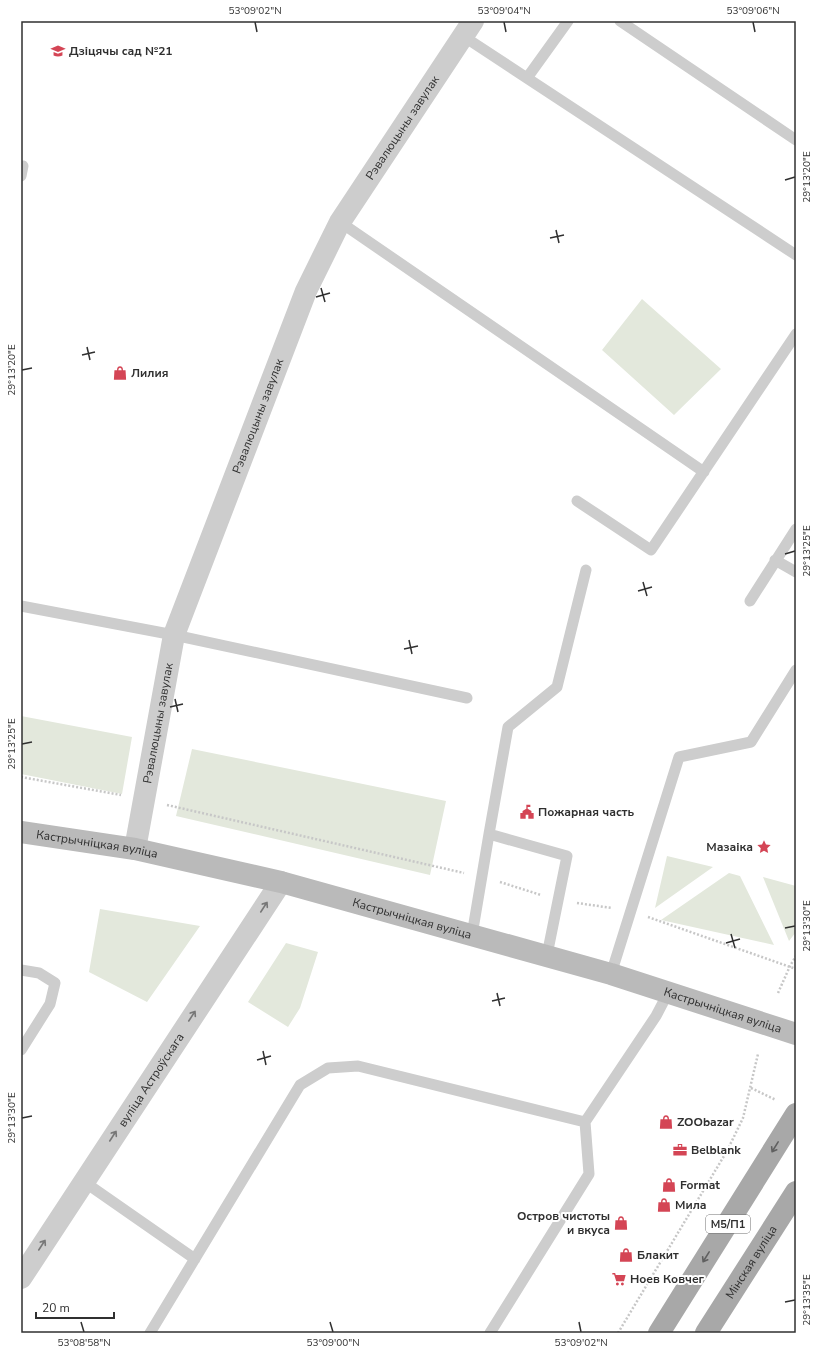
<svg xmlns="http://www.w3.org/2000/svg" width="817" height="1354" viewBox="0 0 817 1354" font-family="'Nunito Sans',sans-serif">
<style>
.green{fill:#e3e8dc}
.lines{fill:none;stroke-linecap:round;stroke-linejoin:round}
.path{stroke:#c7c7c7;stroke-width:2.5;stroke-dasharray:2 2;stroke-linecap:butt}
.lane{stroke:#cdcdcd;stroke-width:11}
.street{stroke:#cdcdcd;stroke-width:22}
.secondary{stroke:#bababa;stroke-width:22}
.primary{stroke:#a8a8a8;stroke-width:22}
.oneway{stroke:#777}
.oneway2{stroke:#606060}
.ticks{fill:none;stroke:#303030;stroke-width:1.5}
.labels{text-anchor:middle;stroke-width:4;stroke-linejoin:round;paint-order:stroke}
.shield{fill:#fff;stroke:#6e6e6e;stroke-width:1}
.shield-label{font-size:11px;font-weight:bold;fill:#303030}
.poi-label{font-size:12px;font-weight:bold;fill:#303030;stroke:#fff;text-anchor:start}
.street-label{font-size:12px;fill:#303030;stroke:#fff}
.neatline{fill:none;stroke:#303030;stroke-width:1.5}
.ticks-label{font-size:10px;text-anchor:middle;fill:#303030}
</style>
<rect width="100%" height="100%" fill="#fff"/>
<!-- green -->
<path class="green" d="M642,299L721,369L674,415L602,350Z
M21,716L132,737L122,794L21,774Z
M192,749L446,801L430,875L176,816Z
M667,856L713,867L655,908Z
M729,873L740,876L774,945L661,920Z
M763,877L796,886V932L789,941Z
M100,909L200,926L147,1002L89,972Z
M286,943L318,952L300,1008L288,1027L248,1002Z"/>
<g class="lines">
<!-- path -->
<path class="path" d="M21,777L121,795
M167,805L464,873
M500,882L541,895
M577,903L612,908
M648,917L796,969
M778,993L790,966L796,956
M751,1088L776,1100
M618,1333L727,1151L743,1118L758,1054"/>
<!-- lane -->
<path class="lane" d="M620,21L796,140
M463,36L796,255
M527,78L568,21
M21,176L23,166
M340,222L704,472
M577,501L651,550L796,334
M775,560L796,572
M750,601L796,529
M21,606L174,635L467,698
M489,834L508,727L557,687L586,570
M472,935L489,834L567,856L547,955
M21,970L39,973L55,983L50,1004L21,1050
M611,974L679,757L751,742L796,670
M83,1181L195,1259
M150,1333L300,1085L328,1068L358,1066L585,1122L656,1016L668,993
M490,1333L589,1174L585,1122"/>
<!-- street -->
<g class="street">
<path id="s1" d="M135,849L174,635L306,291L340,222L473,21"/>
<path id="s2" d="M21,1278L281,882"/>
</g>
<!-- secondary -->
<path class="secondary" id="s3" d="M21,832L135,849L281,882L611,974L796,1034"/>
<!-- primary -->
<g class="primary">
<path d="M659,1333L796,1114"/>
<path id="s4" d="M706,1333L796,1192"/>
</g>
</g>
<!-- one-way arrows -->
<defs><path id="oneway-shaft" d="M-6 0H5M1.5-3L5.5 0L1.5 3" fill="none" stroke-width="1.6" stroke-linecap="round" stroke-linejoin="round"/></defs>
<g class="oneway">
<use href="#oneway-shaft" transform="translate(264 907) rotate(-57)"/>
<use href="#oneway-shaft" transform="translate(192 1016) rotate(-57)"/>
<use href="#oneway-shaft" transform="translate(113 1136) rotate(-57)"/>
<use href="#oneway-shaft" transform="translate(42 1245) rotate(-57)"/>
</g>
<g class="oneway2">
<use href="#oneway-shaft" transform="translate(775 1147) rotate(122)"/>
<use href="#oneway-shaft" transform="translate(706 1257) rotate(122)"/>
</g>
<!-- ticks -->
<path class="ticks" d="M255,22L257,32M504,22L506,32M753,22L755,32M785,180L795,177M556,230L559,243M550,238L564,235M321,288L325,302M316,297L330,293M87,347L90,360M82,355L95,352M22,370L32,368M785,554L795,551M643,582L647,596M638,591L652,587M409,640L412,654M404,649L418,646M175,699L178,712M170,707L183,704M22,744L32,742M785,928L795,926M731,934L735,948M726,943L740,939M497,993L500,1006M492,1001L505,998M263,1051L266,1065M257,1060L271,1056M22,1118L32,1116M785,1302L795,1300M81,1322L84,1332M330,1322L333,1332M579,1322L581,1332"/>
<!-- icons -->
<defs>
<symbol id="school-bare" viewBox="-9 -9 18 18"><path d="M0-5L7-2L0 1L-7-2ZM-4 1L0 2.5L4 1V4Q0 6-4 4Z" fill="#d44555" stroke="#fff" stroke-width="2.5" paint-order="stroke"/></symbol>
<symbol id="shop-bare" viewBox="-9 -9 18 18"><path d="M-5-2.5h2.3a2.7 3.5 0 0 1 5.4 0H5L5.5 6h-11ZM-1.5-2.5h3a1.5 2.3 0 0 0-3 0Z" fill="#d44555" stroke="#fff" stroke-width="2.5" paint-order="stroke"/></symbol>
<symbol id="civic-bare" viewBox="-9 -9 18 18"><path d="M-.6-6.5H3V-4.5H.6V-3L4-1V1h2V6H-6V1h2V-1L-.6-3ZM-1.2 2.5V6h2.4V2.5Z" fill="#d44555" stroke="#fff" stroke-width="2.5" paint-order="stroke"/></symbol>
<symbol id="sight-bare" viewBox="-9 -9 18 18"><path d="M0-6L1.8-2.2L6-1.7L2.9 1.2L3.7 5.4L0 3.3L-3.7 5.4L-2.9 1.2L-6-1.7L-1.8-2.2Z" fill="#d44555" stroke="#fff" stroke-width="2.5" paint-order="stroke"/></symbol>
<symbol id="office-bare" viewBox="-9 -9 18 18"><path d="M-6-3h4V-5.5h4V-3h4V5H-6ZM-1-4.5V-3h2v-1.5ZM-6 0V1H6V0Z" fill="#d44555" stroke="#fff" stroke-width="2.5" paint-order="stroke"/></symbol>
<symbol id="supermarket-bare" viewBox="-9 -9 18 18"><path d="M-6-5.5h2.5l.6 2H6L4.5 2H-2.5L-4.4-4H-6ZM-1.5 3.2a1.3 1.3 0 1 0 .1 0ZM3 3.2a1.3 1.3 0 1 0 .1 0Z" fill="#d44555" stroke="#fff" stroke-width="2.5" paint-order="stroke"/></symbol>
</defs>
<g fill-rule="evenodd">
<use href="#school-bare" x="48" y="41" width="20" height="20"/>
<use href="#shop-bare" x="110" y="363" width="20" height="20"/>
<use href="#civic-bare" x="517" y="802" width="20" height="20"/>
<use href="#sight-bare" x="754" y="837" width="20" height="20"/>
<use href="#shop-bare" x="656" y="1112" width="20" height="20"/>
<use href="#office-bare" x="670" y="1140" width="20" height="20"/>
<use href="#shop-bare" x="659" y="1175" width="20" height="20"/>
<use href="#shop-bare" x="654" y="1195" width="20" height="20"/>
<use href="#shop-bare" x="611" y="1213" width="20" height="20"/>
<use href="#shop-bare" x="616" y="1245" width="20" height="20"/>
<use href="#supermarket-bare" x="609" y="1269" width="20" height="20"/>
</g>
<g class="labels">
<!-- shield labels -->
<rect class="shield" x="706" y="1215" width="44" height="18" rx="3"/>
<g class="shield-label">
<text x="728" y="1228">М5/П1</text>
</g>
<!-- poi labels -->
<g class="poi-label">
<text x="69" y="55">Дзіцячы сад №21</text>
<text x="131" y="377">Лилия</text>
<text x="538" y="816">Пожарная часть</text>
<text x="753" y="851" text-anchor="end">Мазаіка</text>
<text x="677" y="1126">ZOObazar</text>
<text x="691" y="1154">Belblank</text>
<text x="680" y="1189">Format</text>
<text x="675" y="1209">Мила</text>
<text x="610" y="1220" text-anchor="end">Остров чистоты<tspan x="610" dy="14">и вкуса</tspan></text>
<text x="637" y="1259">Блакит</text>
<text x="630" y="1283">Ноев Ковчег</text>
</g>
<!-- street labels -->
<g class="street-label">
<text dy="4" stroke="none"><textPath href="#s1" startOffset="776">Рэвалюцыны завулак</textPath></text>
<text dy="4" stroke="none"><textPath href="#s1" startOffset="452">Рэвалюцыны завулак</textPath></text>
<text dy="4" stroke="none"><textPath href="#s1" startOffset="128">Рэвалюцыны завулак</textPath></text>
<text dy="4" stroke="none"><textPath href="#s3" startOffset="77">Кастрычніцкая вуліца</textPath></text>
<text dy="4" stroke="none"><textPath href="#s3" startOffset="401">Кастрычніцкая вуліца</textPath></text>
<text dy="4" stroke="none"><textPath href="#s3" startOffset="725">Кастрычніцкая вуліца</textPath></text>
<text dy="4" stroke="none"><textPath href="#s2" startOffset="237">вуліца Астроўскага</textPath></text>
<text dy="4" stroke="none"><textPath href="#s4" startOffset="84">Мінская вуліца</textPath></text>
</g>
</g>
<!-- border -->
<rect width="817" height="1354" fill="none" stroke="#ffffff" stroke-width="44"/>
<!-- scale -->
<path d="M36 1312v6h78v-6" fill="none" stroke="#303030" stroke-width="2"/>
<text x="42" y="1312" font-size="12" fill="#303030" stroke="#ffffff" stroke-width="3" paint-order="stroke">20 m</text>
<rect x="22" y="22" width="773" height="1310" class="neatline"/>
<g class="ticks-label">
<text x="255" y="14">53°09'02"N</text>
<text x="504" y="14">53°09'04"N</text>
<text x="753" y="14">53°09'06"N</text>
<text transform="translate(806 177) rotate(-90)" y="4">29°13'20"E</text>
<text transform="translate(11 370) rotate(-90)" y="4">29°13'20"E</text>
<text transform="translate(806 551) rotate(-90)" y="4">29°13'25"E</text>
<text transform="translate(11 744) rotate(-90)" y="4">29°13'25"E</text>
<text transform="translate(806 926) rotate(-90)" y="4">29°13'30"E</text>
<text transform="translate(11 1118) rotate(-90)" y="4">29°13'30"E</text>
<text transform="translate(806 1300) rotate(-90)" y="4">29°13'35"E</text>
<text x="84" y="1346">53°08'58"N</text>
<text x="333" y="1346">53°09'00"N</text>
<text x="581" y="1346">53°09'02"N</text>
</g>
</svg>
